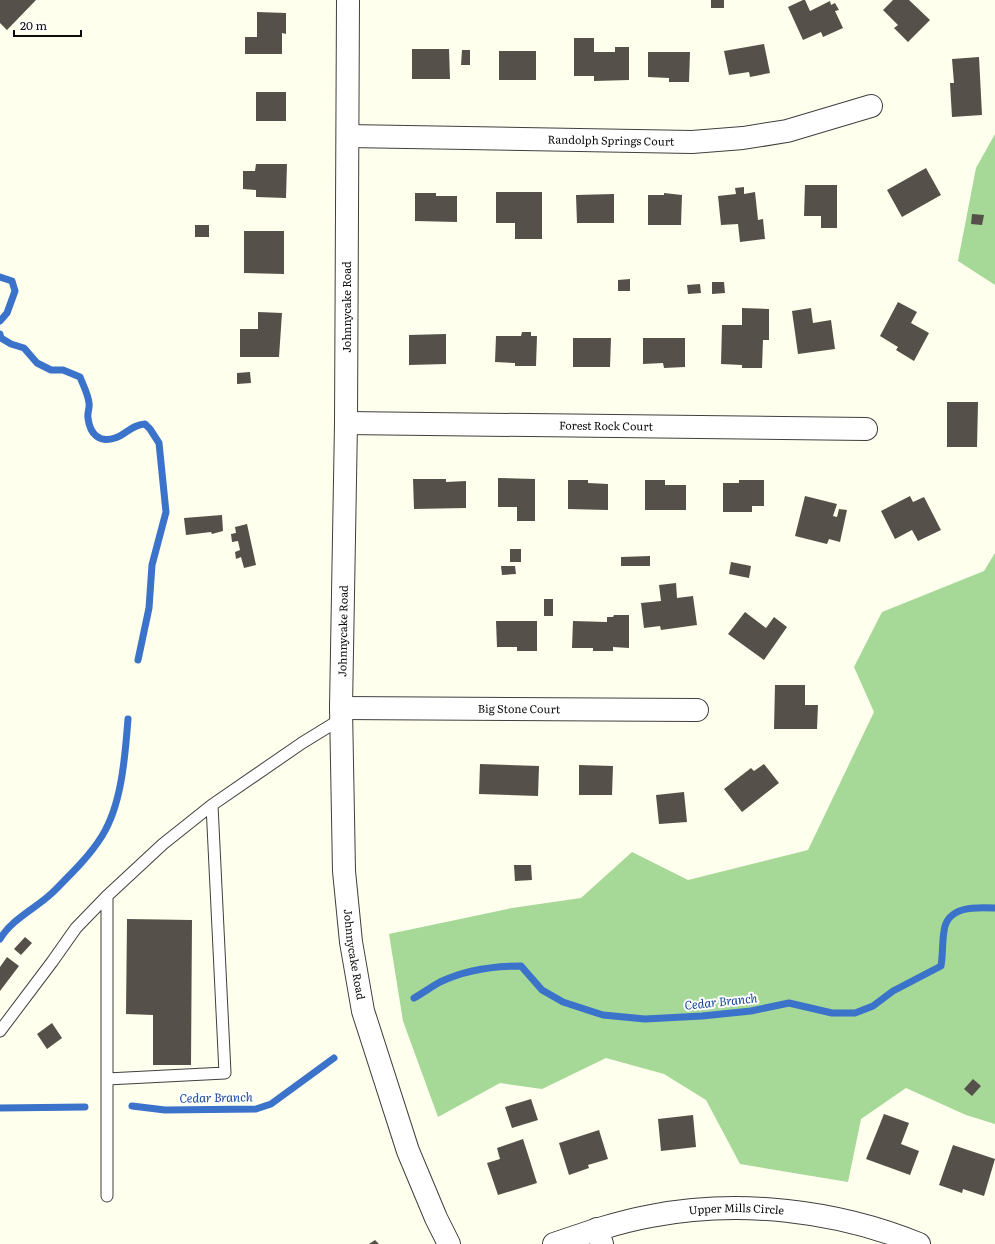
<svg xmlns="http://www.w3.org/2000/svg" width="995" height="1244" viewBox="0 0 995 1244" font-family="Literata,serif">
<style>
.forest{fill:#a6d897}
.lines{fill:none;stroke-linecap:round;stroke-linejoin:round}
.stream{stroke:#3b72ca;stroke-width:7}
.building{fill:#555049}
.service-casing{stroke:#3f3f3f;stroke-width:13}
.minor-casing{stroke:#3f3f3f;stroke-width:24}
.tertiary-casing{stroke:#3f3f3f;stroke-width:24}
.service{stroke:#fff;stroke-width:11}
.minor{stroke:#fff;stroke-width:22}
.tertiary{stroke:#fff;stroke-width:22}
.labels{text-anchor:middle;stroke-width:4;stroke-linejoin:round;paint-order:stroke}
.street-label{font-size:11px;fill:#0c0c0c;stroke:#fff}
.water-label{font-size:12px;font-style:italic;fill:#19469b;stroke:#fff}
</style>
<rect width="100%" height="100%" fill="#feffec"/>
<!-- forest -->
<path class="forest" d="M995,134V285L958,261L976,168Z
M995,553V1124L966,1115L906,1088L861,1119L848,1182L740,1164L706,1100L664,1074L606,1058L542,1089L500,1083L438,1117L403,1021L389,934L512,908L581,898L632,852L688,880L808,850L874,712L854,667L882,612L984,571Z"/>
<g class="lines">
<!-- stream -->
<path class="stream" d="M0,277L12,281L15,291L7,313L0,321
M0,334L1,338L11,344L24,348L37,363L51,370H63L80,377C83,385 88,394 89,403C90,408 87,413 88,418C90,435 100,443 115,438C127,434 131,425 145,424L150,429L159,443L166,512L152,565L149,608L138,660
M0,939C12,919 35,909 52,893C69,876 89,857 102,836C122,804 125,756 128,719
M414,998C423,993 431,987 440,982C465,970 494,966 521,966L542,990L563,1002L603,1015L645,1019L702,1016L751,1011L789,1003L832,1013H855L873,1006L893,991L941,966C943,954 942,943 944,931C947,906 975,907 995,908
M132,1106L165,1110L256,1109L271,1104L334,1058
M0,1108L85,1107"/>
</g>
<!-- building -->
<path class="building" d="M0,0H36L7,30L0,23Z
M711,0H724V8H711Z
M803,0H805L810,11L830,1L831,5L835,3L839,10L835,11L843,28L823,37L821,32L803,40L788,7Z
M893,0H909L930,20L908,42L894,28L898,25L883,10Z
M257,12L286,13V34L282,33V54H245V37H257Z
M574,38H594V52H615V47H629V80L594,81V76H574Z
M764,44L770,73L750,77L749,72L729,75L724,51Z
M412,49H449L450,79H412Z
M462,50H470V65H461Z
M499,51H536V80H499Z
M648,52H690L689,82H669V78L648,77Z
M979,57L982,115L952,117L950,83H954L952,59Z
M256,92H286V121H256Z
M256,164H287L286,198L256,197V190L243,189V171H255Z
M926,168L941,195L902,217L887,190Z
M805,185H837V228H821V216H804Z
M744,187V194L755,192L758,220L763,219L765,239L740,242L738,224L721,225L718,196L736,194L735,188Z
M496,192H542V239H515V223H496Z
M415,193H436V196H457V222L415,221Z
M664,193L682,195L681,225H648V195H664Z
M614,194V223H577L576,195Z
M972,214L984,215L982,225L971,224Z
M195,225H209V237H195Z
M244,231H284V274L244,273Z
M630,279V291H618V280Z
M712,282H724L725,293L712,294Z
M700,284L701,293L688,294L687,285Z
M898,302L917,312L911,323L929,333L914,361L896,350L898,347L880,336Z
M742,308L769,309V340H763L762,368H742V365L721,364L722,325H742Z
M811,308L813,323L831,320L835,349L798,354L792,311Z
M258,312L282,313L279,357H240V329H258Z
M522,332H531V336H537L536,366H515V363L495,362L496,336H521Z
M446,334V364L409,365V335Z
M573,338H611L610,367H573Z
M643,338H685V367L664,368L663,363L643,364Z
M250,372L251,383L237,384V373Z
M947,402H978L977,447H947Z
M498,478L535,479V521H517V507H498Z
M413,479H446V482L466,481V508L414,509Z
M568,480H588V483L608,484V510L568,509Z
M645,480H665V485H686V510H645Z
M739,480H764V506H752V512H723V483H739Z
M805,496L837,504L833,516L837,517L839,509L847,510L840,542L829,539L827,544L795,536Z
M910,496L913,502L924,497L941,530L918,541L912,530L895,539L881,511Z
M222,515L223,531L212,534L211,532L186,535L184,518Z
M247,524L256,565L244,568L241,557L236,559L235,552L240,550L238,541L232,542L231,534L236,533L235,527Z
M510,549H521V562H510Z
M650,556V566H621V557Z
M731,562L751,566L749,578L729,574Z
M501,566H515L516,574L502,575Z
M676,583L677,598L693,596L697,625L661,630L660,626L644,628L641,603L661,601L659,585Z
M544,599H553V616H544Z
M745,612L766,628L774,617L787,627L764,660L728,634Z
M614,615H629V648L613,647V651H593V648H572L573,621L607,622V617H613Z
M496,621H537V651H517V647H497Z
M775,685H805V705H818L817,729H774Z
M480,764L539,766L538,796L479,794Z
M764,764L779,783L742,812L724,789L751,768L754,771Z
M579,765L613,766L612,795H579Z
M684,792L687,822L659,824L656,795Z
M514,865H531L532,880L515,881Z
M127,919L192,920L191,1065H153V1015L126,1014Z
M25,937L32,943L21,955L14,949Z
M7,957L19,966L0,991V967Z
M52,1023L62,1038L47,1049L37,1034Z
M973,1079L981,1086L972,1096L964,1089Z
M531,1099L538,1120L512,1128L505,1107Z
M884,1114L909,1123L901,1144L919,1151L910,1175L866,1159Z
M693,1115L696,1147L661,1151L658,1119Z
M599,1130L608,1159L588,1165L589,1168L569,1175L559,1143Z
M523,1139L537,1183L498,1195L487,1163L500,1159L497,1148Z
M953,1145L995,1159L984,1196L963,1189L962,1193L939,1185Z
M375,1240L379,1244H369Z"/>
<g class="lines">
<defs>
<path id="service" d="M0,1031L52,962L76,928L107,896L163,844L212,805L302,743L341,719
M107,1079L225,1073L212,805
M107,1196V896"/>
<g id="minor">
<path id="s1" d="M348,136L692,142L743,138L787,131L871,106"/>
<path id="s2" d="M346,423L866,429"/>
<path id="s3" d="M341,708L697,710"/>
<path d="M597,1229L602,1244"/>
</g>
<g id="tertiary">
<path id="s4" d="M348,0L346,423L341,708L344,871L351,942L363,1011L408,1151L436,1218L449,1244"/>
<path id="s5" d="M554,1244C586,1233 618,1222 651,1216C739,1199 836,1210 919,1244"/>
</g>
</defs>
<!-- service casing -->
<use href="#service" class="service-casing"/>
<!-- minor casing -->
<use href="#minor" class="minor-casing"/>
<!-- tertiary casing -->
<use href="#tertiary" class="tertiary-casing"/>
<!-- service -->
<use href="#service" class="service"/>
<!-- minor -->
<use href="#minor" class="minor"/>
<!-- tertiary -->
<use href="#tertiary" class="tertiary"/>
</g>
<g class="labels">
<!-- street labels -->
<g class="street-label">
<text dy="4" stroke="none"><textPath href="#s1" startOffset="263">Randolph Springs Court</textPath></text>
<text transform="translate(347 307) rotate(-90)" y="4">Johnnycake Road</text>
<text dy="4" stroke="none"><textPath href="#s2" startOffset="260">Forest Rock Court</textPath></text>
<text transform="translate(343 631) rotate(-89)" y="4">Johnnycake Road</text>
<text dy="4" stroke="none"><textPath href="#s3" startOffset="178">Big Stone Court</textPath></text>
<text dy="4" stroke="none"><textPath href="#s4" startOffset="955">Johnnycake Road</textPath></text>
<text dy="4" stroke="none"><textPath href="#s5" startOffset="187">Upper Mills Circle</textPath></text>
</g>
<!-- water labels -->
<g class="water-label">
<text transform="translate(721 1002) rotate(-6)" y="4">Cedar Branch</text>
<text transform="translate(216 1098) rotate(-1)" y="4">Cedar Branch</text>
</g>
</g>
<!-- scale -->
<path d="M14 30v6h67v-6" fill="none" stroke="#0c0c0c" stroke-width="2"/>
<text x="20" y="30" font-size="12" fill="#0c0c0c" stroke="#ffffff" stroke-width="3" paint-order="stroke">20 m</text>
</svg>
